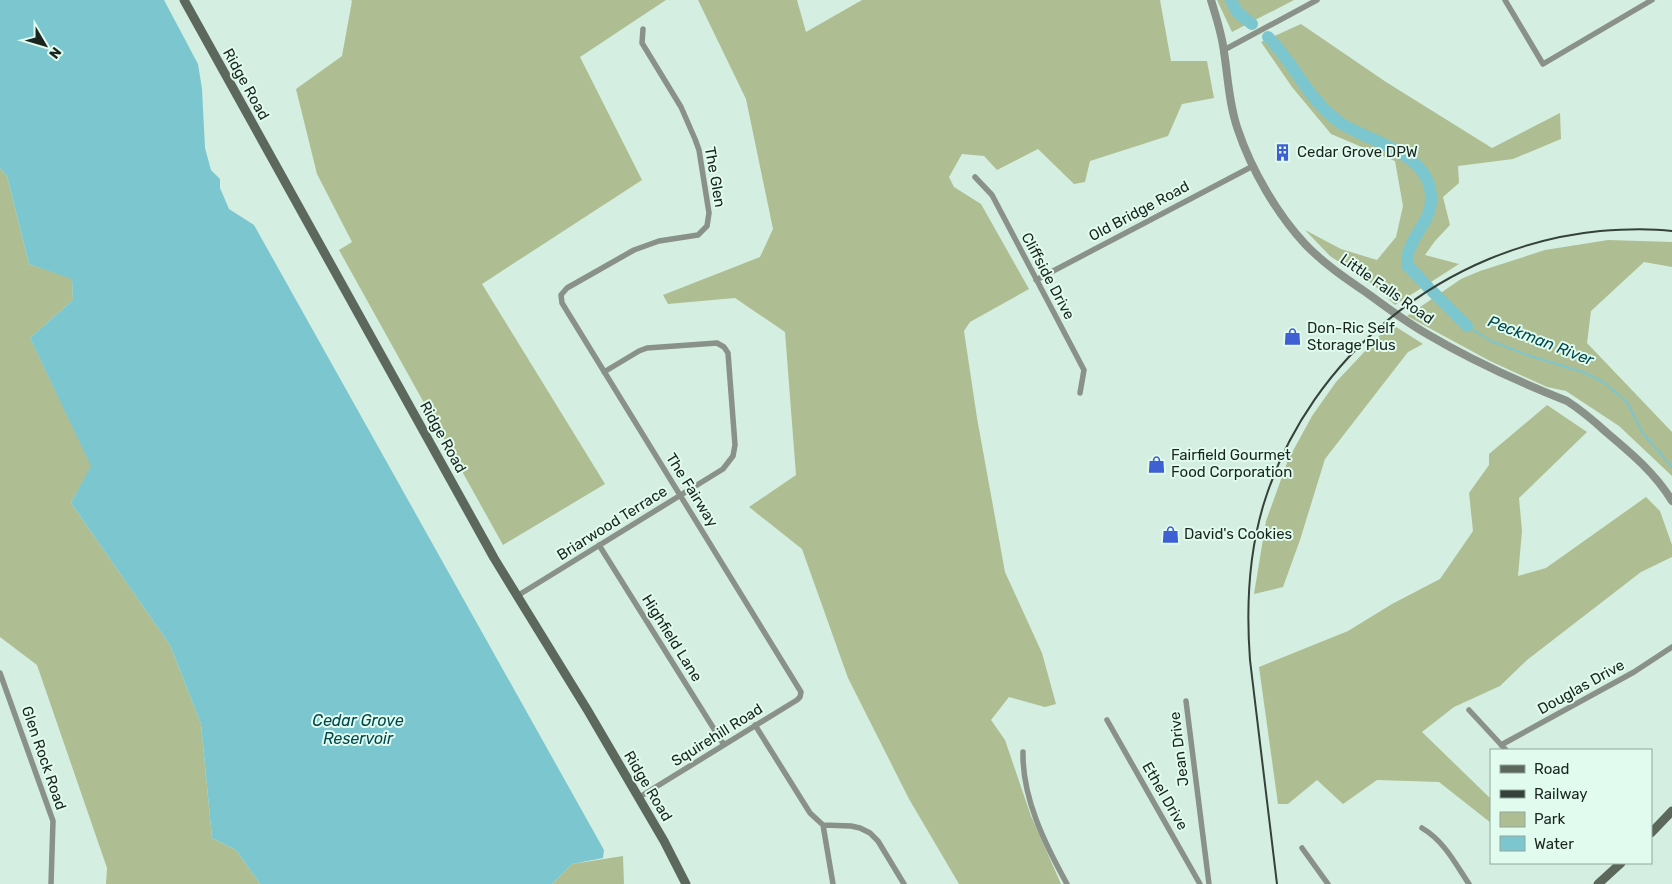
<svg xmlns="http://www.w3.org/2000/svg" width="1672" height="884" viewBox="0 0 1672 884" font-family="Rubik,sans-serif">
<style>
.green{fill:#aebe92}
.water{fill:#7cc6cf}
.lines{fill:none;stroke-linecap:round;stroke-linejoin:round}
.stream{stroke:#7cc6cf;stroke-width:2}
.river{stroke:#7cc6cf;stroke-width:12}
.minor{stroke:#899189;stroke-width:5.5}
.tertiary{stroke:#899189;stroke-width:8}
.secondary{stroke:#5d685c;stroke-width:9}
.rail{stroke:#35413b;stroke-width:2}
.labels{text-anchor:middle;stroke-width:4;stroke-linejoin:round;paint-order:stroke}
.street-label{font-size:15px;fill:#1b2520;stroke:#e1fcef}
.poi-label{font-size:15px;fill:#1b2520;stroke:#e1fcef;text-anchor:start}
.water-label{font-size:16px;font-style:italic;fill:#00474e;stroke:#e1fcef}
</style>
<rect width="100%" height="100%" fill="#d4efe1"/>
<!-- green -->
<path class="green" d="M351,0H666L580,57L642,180L482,284L605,484L503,545L339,250L352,242L317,174L296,89L342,56L352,1Z
M698,0H797L806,32L862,0H1160L1171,61H1207L1214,98L1182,104L1168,136L1090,161L1085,182L1074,184L1038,149L997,170L984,156L962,154L949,177L954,187L981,204L1029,289L970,322L964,331L977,418L1005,572L1042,653L1056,704L1045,707L1009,697L991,720L1005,740L1031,816L1061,884H959L909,799L848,678L802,549L749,507L796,475L785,332L735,298L668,304L663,295L760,257L773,229L746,99Z
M1217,0H1294L1232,32Z
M1301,24L1386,82L1492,148L1560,113L1561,139L1513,159L1458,166L1459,183L1443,197L1450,225L1435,241L1425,255L1459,264L1395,305L1375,286L1330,256L1305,230L1341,249L1377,260L1396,237L1403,206L1395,161L1331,134L1292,87L1261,42Z
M0,168L7,176L29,264L72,278L73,300L30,338L92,466L71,503L170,645L201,724L212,838L236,850L260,884H106L107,868L37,665L0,637Z
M1608,240L1672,242V267L1644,262L1591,311L1587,343L1672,432V476L1619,426L1566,391L1547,387L1490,361L1407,316L1461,279L1480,271L1545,250Z
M1393,325L1423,344L1408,352L1325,459L1300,540L1283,587L1254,594L1266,521L1288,460L1312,416L1336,382L1383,332Z
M1547,405L1587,432L1519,498L1522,531L1518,576L1546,568L1646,497L1660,511L1672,545V557L1641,572L1527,660L1500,686L1454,707L1422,732L1491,799V823L1439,782L1377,780L1343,804L1317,780L1288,804H1278L1259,667L1348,631L1392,604L1440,579L1473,531L1469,493L1489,465V454Z
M623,856L624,884H552L572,864Z"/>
<!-- water -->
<path class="water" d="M0,0H164L198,64L202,89L205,148L211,170L220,179V188L229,209L254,225L604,850L603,858L572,864L552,884H260L236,850L212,838L201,724L170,645L71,503L91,466L30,338L73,300L72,279L29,264L7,176L0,168Z"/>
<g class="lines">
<!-- stream -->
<path class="stream" d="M1467,326L1491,341L1530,356L1583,372L1603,382L1627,402L1642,432L1672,467"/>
<!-- river -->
<path class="river" d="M1231,0L1237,12L1252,24
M1268,37C1295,64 1309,102 1342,124C1372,143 1431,153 1431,198C1432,220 1413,233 1408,254C1407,257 1407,261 1407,265L1428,287
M1432,291L1467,326"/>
<!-- minor -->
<path class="minor" d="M1505,0L1543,64L1652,0
M1224,50L1317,0
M975,177L992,195L1084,370L1080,393
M1036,280L1253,166
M599,545L724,745
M517,596L723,469L733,456L735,445L728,353L724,347L717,343L647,348L639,351L604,372
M0,673L53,821L51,884
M1186,701L1209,884
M1469,710L1506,750
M1107,720L1200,884
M755,725L810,813L823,825L851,826L860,828L870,833L878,841L904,884
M1501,745L1634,672L1672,647
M1023,752C1022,798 1045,844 1067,884
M638,798L797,700L800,697L801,692L562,303L561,295L567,288L634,250L659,241L698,235L707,226L709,213L699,150L695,139L681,107L642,43L643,29
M823,825L833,884
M1422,828C1444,841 1455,863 1469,884
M1302,848L1328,884"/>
<!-- tertiary -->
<path class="tertiary" d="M1211,0C1216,17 1222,34 1224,52C1228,77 1229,105 1238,130C1251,169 1277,214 1305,244C1323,263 1345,278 1367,293C1386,307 1406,322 1427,334C1471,360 1519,382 1567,401C1581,410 1594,421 1606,432C1631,453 1655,473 1672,501"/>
<!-- secondary -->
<path class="secondary" d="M184,0L494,558L588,711L664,841L686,884
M1651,833L1672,811
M1598,884L1621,863"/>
<!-- rail -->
<path class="rail" d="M1277,884L1250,660C1246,607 1248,555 1264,503C1310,355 1446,246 1600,231C1624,229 1648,228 1672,231"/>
</g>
<!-- icons -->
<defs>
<symbol id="building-bare" viewBox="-9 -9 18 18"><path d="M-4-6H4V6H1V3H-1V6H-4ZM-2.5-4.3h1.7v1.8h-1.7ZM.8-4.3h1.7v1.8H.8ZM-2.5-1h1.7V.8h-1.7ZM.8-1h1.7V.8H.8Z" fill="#3e60d2" stroke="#e1fcef" stroke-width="2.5" paint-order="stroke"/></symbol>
<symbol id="shop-bare" viewBox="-9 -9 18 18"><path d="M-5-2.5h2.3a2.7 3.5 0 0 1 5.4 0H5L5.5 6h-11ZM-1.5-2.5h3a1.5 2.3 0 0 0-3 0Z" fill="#3e60d2" stroke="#e1fcef" stroke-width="2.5" paint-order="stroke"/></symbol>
</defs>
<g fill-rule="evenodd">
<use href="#building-bare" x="1270" y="140" width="25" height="25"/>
<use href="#shop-bare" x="1280" y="324" width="25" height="25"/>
<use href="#shop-bare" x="1144" y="452" width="25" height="25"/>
<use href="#shop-bare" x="1158" y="522" width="25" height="25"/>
</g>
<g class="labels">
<!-- street labels -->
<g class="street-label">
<text transform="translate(246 84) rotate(61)" y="5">Ridge Road</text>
<text transform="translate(715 177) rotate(80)" y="5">The Glen</text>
<text transform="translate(1139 211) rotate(-28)" y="5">Old Bridge Road</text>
<text transform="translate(1048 276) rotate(62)" y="5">Cliffside Drive</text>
<text transform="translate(1387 289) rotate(35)" y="5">Little Falls Road</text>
<text transform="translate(443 437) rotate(61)" y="5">Ridge Road</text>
<text transform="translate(692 490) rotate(58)" y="5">The Fairway</text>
<text transform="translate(612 523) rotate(-32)" y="5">Briarwood Terrace</text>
<text transform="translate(672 638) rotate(58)" y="5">Highfield Lane</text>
<text transform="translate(1581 687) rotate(-29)" y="5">Douglas Drive</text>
<text transform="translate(717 735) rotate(-32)" y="5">Squirehill Road</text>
<text transform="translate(1179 749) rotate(-97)" y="5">Jean Drive</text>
<text transform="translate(44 758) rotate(71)" y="5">Glen Rock Road</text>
<text transform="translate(648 786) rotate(59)" y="5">Ridge Road</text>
<text transform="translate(1165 796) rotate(60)" y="5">Ethel Drive</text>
</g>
<!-- poi labels -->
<g class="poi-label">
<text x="1297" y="157">Cedar Grove DPW</text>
<text x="1307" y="333">Don-Ric Self<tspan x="1307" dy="17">Storage Plus</tspan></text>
<text x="1171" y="460">Fairfield Gourmet<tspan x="1171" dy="17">Food Corporation</tspan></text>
<text x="1184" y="539">David's Cookies</text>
</g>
<!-- water labels -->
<g class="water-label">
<text transform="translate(1541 340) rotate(21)" y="6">Peckman River</text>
<text x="358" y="726">Cedar Grove<tspan x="358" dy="18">Reservoir</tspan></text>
</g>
</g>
<!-- legend -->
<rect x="1490" y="749" width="162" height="115" fill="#e1fcef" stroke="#92a69c"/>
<rect x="1500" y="765" width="25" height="8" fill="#5d685c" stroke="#92a69c"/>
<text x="1534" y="774" font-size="15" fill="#1b2520">Road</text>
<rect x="1500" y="790" width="25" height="8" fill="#35413b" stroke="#92a69c"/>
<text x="1534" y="799" font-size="15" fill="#1b2520">Railway</text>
<rect x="1500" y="812" width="25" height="15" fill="#aebe92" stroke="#92a69c"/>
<text x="1534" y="824" font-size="15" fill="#1b2520">Park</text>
<rect x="1500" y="836" width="25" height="15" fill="#7cc6cf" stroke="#92a69c"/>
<text x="1534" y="849" font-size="15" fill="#1b2520">Water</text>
<!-- north arrow -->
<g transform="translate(45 45) rotate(128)" stroke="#e1fcef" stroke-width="4" paint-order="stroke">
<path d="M0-4L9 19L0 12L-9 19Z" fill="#1b2520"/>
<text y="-8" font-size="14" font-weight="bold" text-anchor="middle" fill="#1b2520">N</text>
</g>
</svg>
